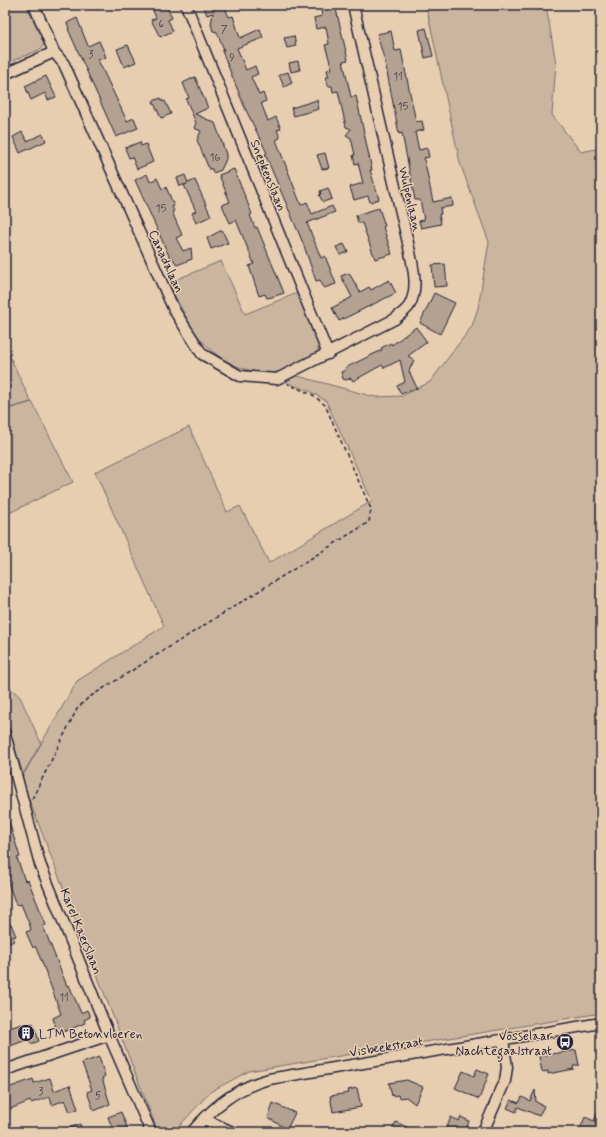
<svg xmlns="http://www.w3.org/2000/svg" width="606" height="1137" viewBox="0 0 606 1137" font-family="Mynerve,sans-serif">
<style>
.green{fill:#cbb59f;stroke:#766c6d}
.building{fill:#b4a191;stroke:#22223b}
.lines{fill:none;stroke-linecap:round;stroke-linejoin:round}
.minor-casing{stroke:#22223b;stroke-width:13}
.path{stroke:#22223b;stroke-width:1.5;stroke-dasharray:4 3;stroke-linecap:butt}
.minor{stroke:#e8ceb0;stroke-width:10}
.labels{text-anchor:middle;stroke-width:3;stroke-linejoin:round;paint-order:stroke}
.number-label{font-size:11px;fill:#464250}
.street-label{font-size:13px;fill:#22223b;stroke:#e8ceb0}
.poi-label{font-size:13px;fill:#22223b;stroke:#e8ceb0;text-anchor:start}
</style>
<rect width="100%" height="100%" fill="#e8ceb0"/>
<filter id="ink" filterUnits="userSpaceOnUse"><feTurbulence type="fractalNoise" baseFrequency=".025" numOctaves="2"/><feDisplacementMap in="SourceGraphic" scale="8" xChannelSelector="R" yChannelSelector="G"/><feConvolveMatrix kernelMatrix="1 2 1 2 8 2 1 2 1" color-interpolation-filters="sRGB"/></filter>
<g filter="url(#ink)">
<!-- green -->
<path class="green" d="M5,5H26L44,42L43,46L39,50L5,64Z
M426,5H546L556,64L552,115L581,152L601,148V1013L249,1071L210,1092L174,1132H158L21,779L77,681L164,626L95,472L189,427L227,512L240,506L269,563L372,501L326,401L310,391L287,383L286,379L294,375L375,397L402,396L430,382L472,326L478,308L489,242L460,163Z
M221,261L245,314L297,293L318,341V351C306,358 291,369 277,372C266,375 256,372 245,369C200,355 189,321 168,283Z
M5,346L31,402L5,409Z
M32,402L73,482L5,515V410Z
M5,683L20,697L41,743L23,774L5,716Z"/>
<!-- building -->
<path class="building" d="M151,5H166L172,18L168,20L173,31L160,37L151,20L156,18Z
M203,5H232L225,8L229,17L233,16L240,38L260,29L263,38L237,48L246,70L255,66L258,74L251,77L259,95L263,93L266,101L261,103L268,121L276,117L281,129L277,130L280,138L276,140L301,205L307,202L312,214L332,206L335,212L307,223L321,258L325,256L336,284L324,288L320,280L316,281L303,243L265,154L267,153L245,108L222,51L224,50L217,32L213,31L211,24L213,13L207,15Z
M320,5H335L348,60L343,61L351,97L356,96L372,170H370L379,199L370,202L368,196L354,200L350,187L363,183L358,163L355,164L353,155H355L351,138L346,135L351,129L346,127L338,91L333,92L332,86H328L326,77H329L327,70L332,69L325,45L329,44L326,27L316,29L314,18L322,16Z
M77,18L88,46L99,41L106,57L98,60L127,121L134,118L138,128L116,137L68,29L69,28L67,23Z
M426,28L433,56L425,58L419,30Z
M391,31L395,51L401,50L416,122L422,121L424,130L415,132L419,150L427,148L429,157L424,158L433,202L452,198L453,206L440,208L441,214H439L441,224L421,228L419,221L424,220L420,200H415L402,133L399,134L385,62L377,34Z
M294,36L296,46L287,48L284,38Z
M128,45L136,62L124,67L117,49Z
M298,61L300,70L291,72L289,63Z
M288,72L292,83L284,87L279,75Z
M46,76L56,97L48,100L45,93L31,100L25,86Z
M195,77L208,108L195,114L215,123L226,154V159L221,170L213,173L212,169H209L197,140L201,131L194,128L196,123L186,99L189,98L183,83Z
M161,98L163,102L165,101L171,114L161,118L153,101Z
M317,100L319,109L294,116L291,108Z
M22,132L27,141L43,134L46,141L20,153L13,137Z
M140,142L141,146L146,144L153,162L137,169L132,157L129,158L125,148Z
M325,153L329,168L322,169L317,155Z
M234,169L252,214L250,215L255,228L257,227L284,293L272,297L267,298L265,294L259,296L249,266L254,264L250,254L236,220L230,223L222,205L230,202L219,175Z
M147,174L150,182L157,178L162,189L166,187L174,206L172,207L174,211L172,212L182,235L176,238L183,251L191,248L192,259L177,265L172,257L170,258L135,180Z
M185,175L188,183L195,180L211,216L196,223L192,213L196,211L184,185L187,184L180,186L177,178Z
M328,188L332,199L323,202L319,195L321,194L320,191Z
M379,208L385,226L383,227L392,254L375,259L362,223H358L356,215Z
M222,230L228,243L211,249L207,238Z
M344,244L348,252L340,255L336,247Z
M445,264L447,286L434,287L432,265Z
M349,273L360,292L369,287L371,290L389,280L396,293L339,321L332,308L352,297L341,276Z
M434,293L455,303L440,334L420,323Z
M416,327L427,342L408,356L414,360L409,371L417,388L401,394L397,386L405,382L400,360L384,368L382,365L353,381L351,378L346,380L343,379L341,372L346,370L345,368L382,350L381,348L391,343L392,345Z
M5,816H7L20,857L17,858L25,881L28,880L46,925L43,926L67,986L69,985L81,1013L87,1010L90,1017L84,1020L85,1023L63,1032L56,1028L53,1018L61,1014L42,962L35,946L33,948L26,932L31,930L30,926L21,904L16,905L5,874Z
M5,919L8,926L11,924L16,936L13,937L14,941L5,945Z
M33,1023L39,1041L31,1044L29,1039L5,1048V1032L10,1030L9,1028L22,1024L23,1026Z
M576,1050L579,1065L573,1066L574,1069L548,1074V1071L542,1072L539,1056Z
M99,1057L105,1076L102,1078L110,1104L94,1111L87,1092L92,1090L82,1063Z
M477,1069L489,1074L479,1099L455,1088L463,1071L474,1076Z
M50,1078L54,1091L70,1085L78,1109L70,1112L65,1100L52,1105L50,1097L31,1103L30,1101L5,1111V1089L33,1079L34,1083Z
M407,1080L423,1087L415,1104L406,1097L399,1098L398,1095L392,1096L389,1083Z
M357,1088L361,1107L333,1112L330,1096L349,1093L348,1090Z
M535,1090L536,1102L544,1106L539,1116L518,1107L516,1112L507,1108L511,1100L519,1103L522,1097L530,1101Z
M273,1103L295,1113L287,1129L268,1118Z
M601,1105V1123L597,1132H579L585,1117L594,1121Z
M121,1112L128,1130L114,1132L108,1117Z
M451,1117L459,1121L461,1117L469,1121L466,1130L464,1129L462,1132H445Z
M396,1122L417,1132H391Z
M80,1124L83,1132H60V1131Z"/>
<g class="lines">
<defs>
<path id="minor" d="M34,5L54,52L64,64L174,310L202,354L240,376L277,379L395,319C399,315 406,311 409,306C420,287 412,263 408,243L353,5
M186,5L328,354
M5,74L54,52
M5,734L40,864L109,1035L151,1132
M5,1070L109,1035
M204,1119L232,1132
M192,1132C214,1106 236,1088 269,1079L601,1023
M483,1132L505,1081L507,1067L503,1040"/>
</defs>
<!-- minor casing -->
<use href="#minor" class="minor-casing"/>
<!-- path -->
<path class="path" d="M32,799L77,709L88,698L369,522L371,509L325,405L313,395L288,384"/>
<!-- minor -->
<use href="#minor" class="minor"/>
</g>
</g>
<!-- icons -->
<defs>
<symbol id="building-disc" viewBox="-11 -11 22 22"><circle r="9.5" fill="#22223b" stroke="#e8ceb0"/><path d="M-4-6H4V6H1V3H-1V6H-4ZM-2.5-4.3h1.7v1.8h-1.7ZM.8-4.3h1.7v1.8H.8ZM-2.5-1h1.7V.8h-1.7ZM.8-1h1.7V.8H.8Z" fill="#fff"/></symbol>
<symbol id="bus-disc" viewBox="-11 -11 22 22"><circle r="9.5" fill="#22223b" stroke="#e8ceb0"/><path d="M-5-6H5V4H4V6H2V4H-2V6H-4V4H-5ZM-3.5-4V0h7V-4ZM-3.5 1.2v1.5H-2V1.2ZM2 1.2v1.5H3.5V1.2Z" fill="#fff"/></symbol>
</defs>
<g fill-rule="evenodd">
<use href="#building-disc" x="16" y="1023" width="20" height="20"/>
<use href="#bus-disc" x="555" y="1032" width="20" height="20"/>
</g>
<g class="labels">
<!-- number labels -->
<g class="number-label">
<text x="161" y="27">6</text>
<text x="224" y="33">7</text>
<text x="91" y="58">3</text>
<text x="232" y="61">9</text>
<text x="398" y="80">11</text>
<text x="403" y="110">15</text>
<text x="215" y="161">16</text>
<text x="161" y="212">15</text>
<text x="64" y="1001">11</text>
<text x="41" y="1095">3</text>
<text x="98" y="1099">5</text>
</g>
<!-- street labels -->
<g class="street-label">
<text transform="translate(269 175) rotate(68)" y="5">Snepkenslaan</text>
<text transform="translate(411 199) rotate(77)" y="5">Wulpenlaan</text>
<text transform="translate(167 261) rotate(66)" y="5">Canadalaan</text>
<text transform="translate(82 931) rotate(68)" y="5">Karel Kaerslaan</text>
<text transform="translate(386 1046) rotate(-9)" y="5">Visbeekstraat</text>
</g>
<!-- poi labels -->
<g class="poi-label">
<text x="39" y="1038">LTM Betonvloeren</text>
<text x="552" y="1040" text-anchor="end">Vosselaar<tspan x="552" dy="15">Nachtegaalstraat</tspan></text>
</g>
</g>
<!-- margin -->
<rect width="606" height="1137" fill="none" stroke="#e8ceb0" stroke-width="20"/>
<rect x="10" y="10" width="586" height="1117" fill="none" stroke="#22223b" stroke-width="1.5" filter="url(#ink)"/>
</svg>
